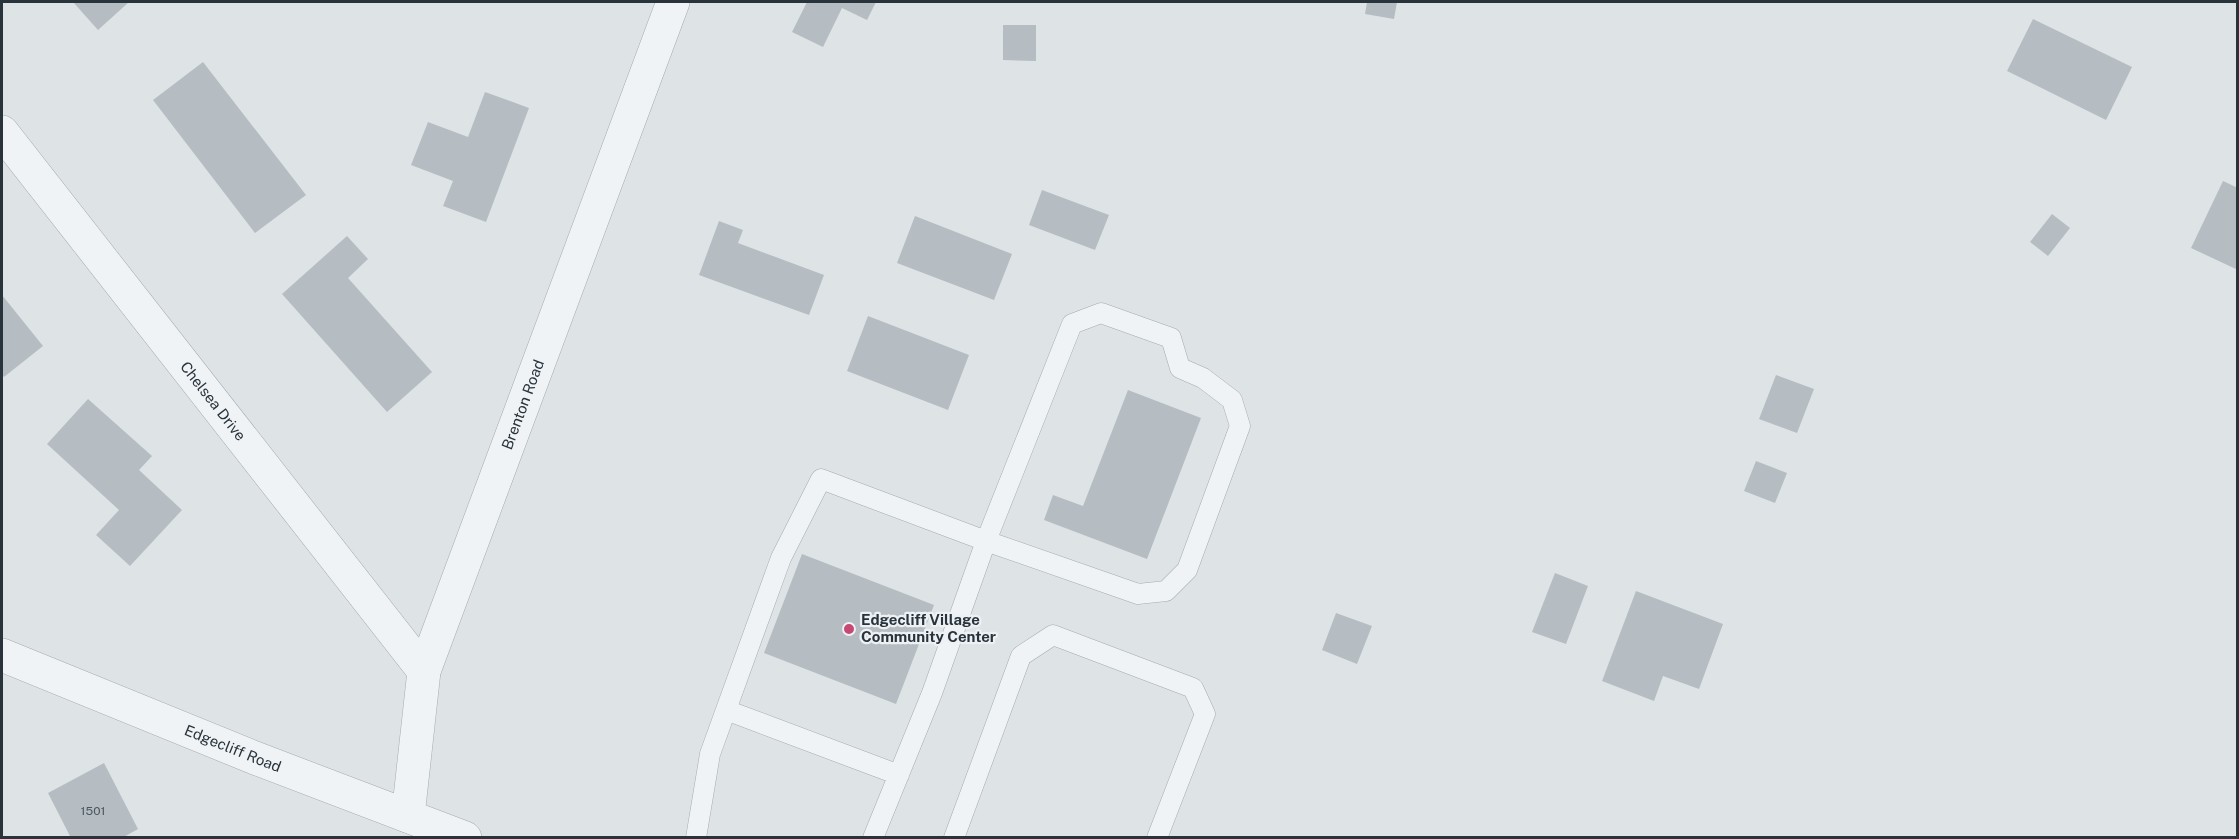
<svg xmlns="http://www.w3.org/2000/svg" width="2239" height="839" viewBox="0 0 2239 839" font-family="'Public Sans',sans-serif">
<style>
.building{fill:#b5bdc3}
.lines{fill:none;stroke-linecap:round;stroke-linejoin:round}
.service-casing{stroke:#a4abb0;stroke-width:21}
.minor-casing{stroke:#a4abb0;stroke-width:34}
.tertiary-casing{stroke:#a4abb0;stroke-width:34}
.service{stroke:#f0f3f5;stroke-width:20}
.minor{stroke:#f0f3f5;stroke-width:33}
.tertiary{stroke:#f0f3f5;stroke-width:33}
.poi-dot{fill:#c54973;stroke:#edf1f4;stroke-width:2}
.labels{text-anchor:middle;stroke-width:4.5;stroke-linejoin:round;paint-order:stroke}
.number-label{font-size:12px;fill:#4b565e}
.street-label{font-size:15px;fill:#28333c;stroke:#edf1f4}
.poi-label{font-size:15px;font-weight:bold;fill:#28333c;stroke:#edf1f4;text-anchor:start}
</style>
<rect width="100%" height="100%" fill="#dee3e6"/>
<!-- building -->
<path class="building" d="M73,2H129L98,30Z
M807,2H876L867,20L842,8L823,47L792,32Z
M1367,2H1397L1394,19L1365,14Z
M2033,19L2132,67L2106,120L2007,71Z
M1003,25H1036V61L1003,60Z
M203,62L306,195L255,233L153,100Z
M485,92L529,108L486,222L443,206L453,181L411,165L428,122L468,137Z
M2223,181L2238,188V270L2191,248Z
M1042,190L1109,215L1095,250L1029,225Z
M2052,214L2070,228L2048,256L2030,242Z
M915,216L1012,254L994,300L897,263Z
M719,221L743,230L738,243L824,275L809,315L699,275Z
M347,236L368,259L348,278L432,372L387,412L282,294Z
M2,295L43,346L4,377L2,374Z
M868,316L969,355L948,410L847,371Z
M1776,375L1814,389L1797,433L1759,419Z
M1128,390L1201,418L1147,559L1044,520L1053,495L1083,506Z
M88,399L152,456L139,470L182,510L130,566L96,535L119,510L47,444Z
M1756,461L1787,473L1775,503L1744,491Z
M802,554L934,605L896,704L764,653Z
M1555,573L1588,586L1566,644L1532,632Z
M1636,591L1723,624L1699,689L1663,676L1654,701L1602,681Z
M1336,613L1372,626L1357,664L1322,650Z
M104,763L138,829L122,838H71L48,793Z"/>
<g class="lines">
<defs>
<path id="service" d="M1101,313L1171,338L1180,368L1203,378L1232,400L1240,426L1187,570L1166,591L1138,594L986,541L1072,324Z
M726,710L899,775
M696,838L710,754L781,558L821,479L986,541L932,693L873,838
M954,838L1021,656L1053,635L1193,688L1205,714L1157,838"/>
<g id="minor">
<path id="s1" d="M2,132L424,671"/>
<path id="s2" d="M408,816L424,671L673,2"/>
</g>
<g id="tertiary">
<path id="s3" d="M2,655L255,758L465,838"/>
</g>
</defs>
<!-- service casing -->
<use href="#service" class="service-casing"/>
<!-- minor casing -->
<use href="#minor" class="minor-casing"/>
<!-- tertiary casing -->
<use href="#tertiary" class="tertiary-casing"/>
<!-- service -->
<use href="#service" class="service"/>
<!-- minor -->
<use href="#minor" class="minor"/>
<!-- tertiary -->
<use href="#tertiary" class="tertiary"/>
</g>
<!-- markers -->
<circle class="poi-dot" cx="849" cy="629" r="6"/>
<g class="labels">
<!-- number labels -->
<g class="number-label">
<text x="93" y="815">1501</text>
</g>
<!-- street labels -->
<g class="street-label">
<text dy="5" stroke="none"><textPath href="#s1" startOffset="342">Chelsea Drive</textPath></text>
<text dy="5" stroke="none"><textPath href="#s2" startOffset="430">Brenton Road</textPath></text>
<text dy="5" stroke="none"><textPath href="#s3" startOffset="249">Edgecliff Road</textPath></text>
</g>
<!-- poi labels -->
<g class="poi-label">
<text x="861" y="625">Edgecliff Village<tspan x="861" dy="17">Community Center</tspan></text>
</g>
</g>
<!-- border -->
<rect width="2239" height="839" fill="none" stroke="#28333c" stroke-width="6"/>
</svg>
